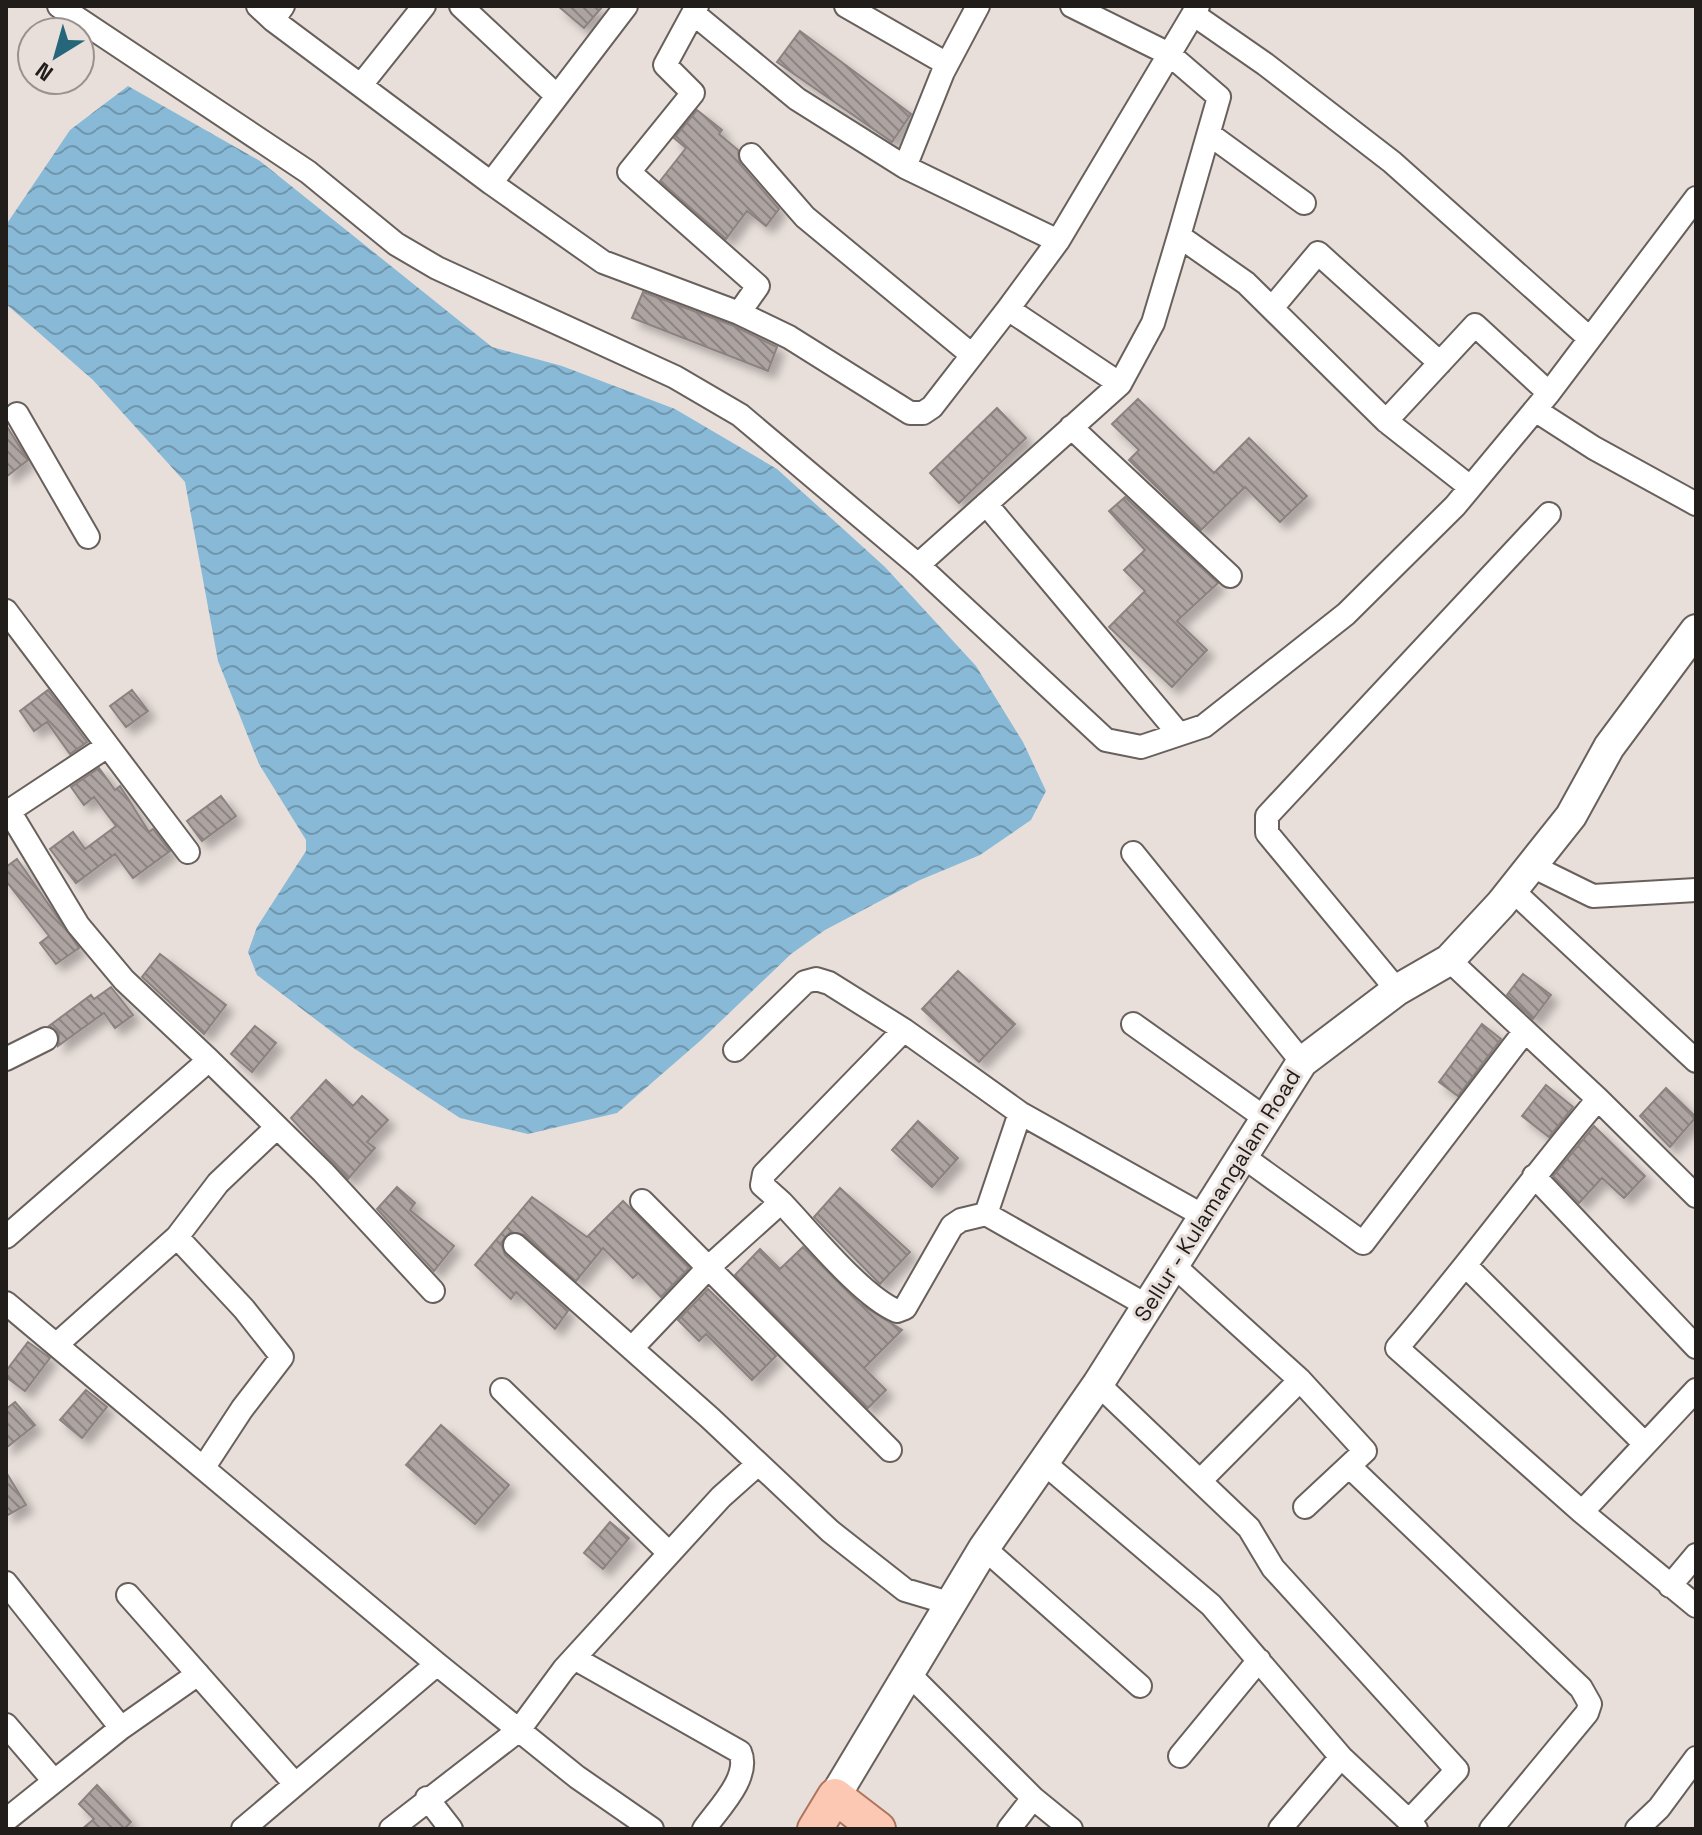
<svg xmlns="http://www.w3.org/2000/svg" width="1702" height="1835" viewBox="0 0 1702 1835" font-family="'Space Grotesk',sans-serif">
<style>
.water{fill:url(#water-waves)}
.building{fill:url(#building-back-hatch);stroke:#8c8280;stroke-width:2;filter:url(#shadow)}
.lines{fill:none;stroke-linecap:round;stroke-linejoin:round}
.minor-casing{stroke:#68605c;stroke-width:26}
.secondary-casing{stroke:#68605c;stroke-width:34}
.primary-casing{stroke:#ae755d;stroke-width:38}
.minor{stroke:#fff;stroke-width:22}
.secondary{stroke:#fff;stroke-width:30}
.primary{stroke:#fcc8b3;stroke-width:34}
.labels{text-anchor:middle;stroke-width:6;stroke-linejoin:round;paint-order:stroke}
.street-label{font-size:22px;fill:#211d1b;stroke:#e8dfda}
</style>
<defs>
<pattern id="water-waves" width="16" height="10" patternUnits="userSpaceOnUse" patternTransform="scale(2)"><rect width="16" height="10" fill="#88b9d6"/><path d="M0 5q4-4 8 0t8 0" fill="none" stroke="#6f96ad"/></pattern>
<pattern id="building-back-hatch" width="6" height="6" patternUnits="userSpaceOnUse" patternTransform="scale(2)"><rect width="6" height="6" fill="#ada3a0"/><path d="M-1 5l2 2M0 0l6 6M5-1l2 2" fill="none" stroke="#8c8482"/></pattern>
<filter id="shadow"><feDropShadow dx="7" dy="7" stdDeviation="4" flood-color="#0004"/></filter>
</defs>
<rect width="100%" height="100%" fill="#e8dfda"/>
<!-- water -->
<path class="water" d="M128,86L260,161L492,347L562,366L675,409L777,469L885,567L976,666L1023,742L1046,791L1031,820L980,855L920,880L825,930L791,954L700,1041L617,1113L528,1134L460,1118L352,1047L257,975L248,952L257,927L306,851V840L259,764L218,661L185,482L93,380L6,304V225L70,130Z"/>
<!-- building -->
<path class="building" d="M558,6H603L584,28Z
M800,31L911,114L892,142L777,62Z
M697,110L722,130L719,134L738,150L740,164L779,209L766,226L747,211L726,239L660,181L686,148L674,138Z
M643,292L734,326L777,347L768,371L632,318Z
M1138,399L1214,473L1249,438L1307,496L1280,522L1245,487L1201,530L1129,460L1139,450L1112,424Z
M997,408L1026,438L959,503L930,473Z
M6,425L28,460L6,477Z
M1125,497L1218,583L1177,621L1207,650L1172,687L1109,627L1145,591L1124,570L1145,550L1109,511Z
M48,690L87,742L70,754L47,722L34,731L20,711Z
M132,690L148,711L126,727L110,706Z
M99,768L115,790L120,786L149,832L153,829L170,851L133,878L115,854L76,883L50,849L73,832L85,849L116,826L94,797L84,805L71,787Z
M221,796L236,816L202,841L187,821Z
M17,859L79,948L56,964L40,943L49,936L6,881V867Z
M160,954L226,1005L204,1034L142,977Z
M958,971L1015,1024L979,1062L922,1009Z
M1523,974L1551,995L1533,1019L1507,995Z
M111,987L133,1015L115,1028L104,1013L58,1046L59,1033L49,1026L91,995L94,999Z
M1482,1024L1501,1039L1458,1096L1439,1082Z
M255,1026L276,1043L252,1072L231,1054Z
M326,1080L353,1106L362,1096L388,1120L367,1142L375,1148L348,1179L291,1118Z
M1546,1085L1573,1107L1549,1137L1522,1116Z
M1666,1088L1696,1117L1670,1147L1640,1116Z
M918,1121L958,1158L932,1187L892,1150Z
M1594,1126L1645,1176L1624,1198L1602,1178L1579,1203L1553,1176Z
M397,1187L415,1203L410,1210L454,1246L434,1271L377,1209Z
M840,1188L910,1252L880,1284L814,1217Z
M532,1197L587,1237L623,1201L689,1268L661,1297L638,1273L633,1278L603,1248L576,1281L524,1235L510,1232L501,1243L505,1255L568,1311L555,1329L516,1292L511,1299L475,1265Z
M803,1247L859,1303L902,1330L864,1368L886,1390L868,1408L735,1275L760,1249L780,1269Z
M708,1289L776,1356L752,1380L706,1334L699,1341L678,1320Z
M28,1342L50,1358L25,1391L6,1377V1371Z
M86,1390L107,1407L82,1438L60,1420Z
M15,1402L35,1425L6,1448V1409Z
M441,1425L509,1485L475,1524L406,1465Z
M6,1472L26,1505L6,1516Z
M610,1522L629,1538L603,1569L584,1553Z
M97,1785L131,1822L124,1829H82L94,1819L79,1804Z"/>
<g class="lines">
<defs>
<path id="minor" d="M59,6L308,172L396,244L437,268L675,377L740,415L918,565
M258,6L273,20
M283,6L273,20L491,183L626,6
M461,6L557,96
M697,6L665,65L693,93L629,172L758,286L739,313
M846,6L947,64
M1072,6L1169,54L1219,97L1179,236
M1198,6L1058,241L1008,309L1120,384L1153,323L1179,236L1246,283L1386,421L1475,325L1549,393L1696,198
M693,13L797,99L905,167L1058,241
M1193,14L1265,64L1392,162L1588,337
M361,85L424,6
M1209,134L1304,203
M751,155L805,217L972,355
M905,167L943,72L978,6
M491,183L603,262L739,313L789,337L910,413H923L932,407L1008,309
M1272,308L1318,253L1440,363
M1120,384L918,565L1106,740L1141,747L1204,726L1346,614L1455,506L1549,393
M1535,410L1594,448L1696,504
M17,414L88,537
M1386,421L1470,487
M1071,427L1230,576
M986,504L1179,734
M6,611L188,852
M1133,853L1302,1062
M1532,866L1593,896L1696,890
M1512,890L1696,1061
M1449,960L1598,1099C1529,1181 1467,1267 1397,1348L1582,1512L1696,1390
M1397,990L1267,833V816L1549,514
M1133,1024L1265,1118
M735,1050L805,982L816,979L829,983L904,1030L1020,1113L1202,1215
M6,1059L46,1039
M209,1060L323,1172L433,1291
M1598,1099L1696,1196
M1020,1113L986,1214L1146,1305
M1241,1155L1363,1243L1525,1031
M1534,1176L1696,1347
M642,1201L890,1450
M781,1202L762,1185L764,1174L904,1030
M6,1237L209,1060L124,980L78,925L9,811L106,747
M515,1245L710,1418L830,1531L905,1590L952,1604
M1171,1263L1300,1380L1365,1451L1305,1507
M1467,1267L1645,1444
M6,1303L437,1664L577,1777L652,1829
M56,1345L177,1237
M632,1348L710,1266L781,1202C809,1231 862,1297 897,1311L905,1308L952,1226L961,1220L986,1214
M1098,1384L1249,1528L1273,1568L1457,1770L1409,1821L1416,1829
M502,1390L669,1553
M1043,1462L1211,1605L1341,1757L1409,1821
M1349,1466L1581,1688L1590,1704L1587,1713L1491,1829
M204,1467L242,1409L282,1357L244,1309L177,1237L218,1183L277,1127
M1200,1481L1300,1380
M1582,1512L1696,1606
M984,1548L1140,1686
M6,1583L121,1728L6,1820
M1670,1586L1696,1555
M128,1595L295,1784
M574,1658L740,1752C751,1777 718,1809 704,1829
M910,1675L1033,1798
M6,1725L54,1781
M121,1728L198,1674
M1180,1756L1259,1660
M427,1798L451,1829
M243,1829L437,1664
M391,1829L519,1730L564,1669L721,1497L758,1464
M1009,1829L1033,1798L1071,1829
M1280,1829L1341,1757
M1637,1829L1659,1808L1696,1758"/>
<path id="secondary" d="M835,1796L984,1548L1098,1384L1302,1062L1397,990L1449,960L1501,904L1571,816L1609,747L1696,630"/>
<path id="primary" d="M815,1829L835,1796L878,1829"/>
</defs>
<!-- minor casing -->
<use href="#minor" class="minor-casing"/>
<!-- secondary casing -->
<use href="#secondary" class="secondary-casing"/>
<!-- primary casing -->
<use href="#primary" class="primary-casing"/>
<!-- minor -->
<use href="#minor" class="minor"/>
<!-- secondary -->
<use href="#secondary" class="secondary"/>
<!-- primary -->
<use href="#primary" class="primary"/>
</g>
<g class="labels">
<!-- street labels -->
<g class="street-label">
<text transform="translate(1217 1195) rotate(-58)" y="8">Sellur - Kulamangalam Road</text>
</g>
</g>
<!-- border -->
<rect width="1702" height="1835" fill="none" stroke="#211d1b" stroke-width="16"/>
<!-- north arrow -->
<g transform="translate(56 56) rotate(217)"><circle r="38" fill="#e8dfda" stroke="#98918e" stroke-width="2"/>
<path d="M0-6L14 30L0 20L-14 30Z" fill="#26667b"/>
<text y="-12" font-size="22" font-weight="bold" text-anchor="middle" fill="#211d1b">N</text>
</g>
</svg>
